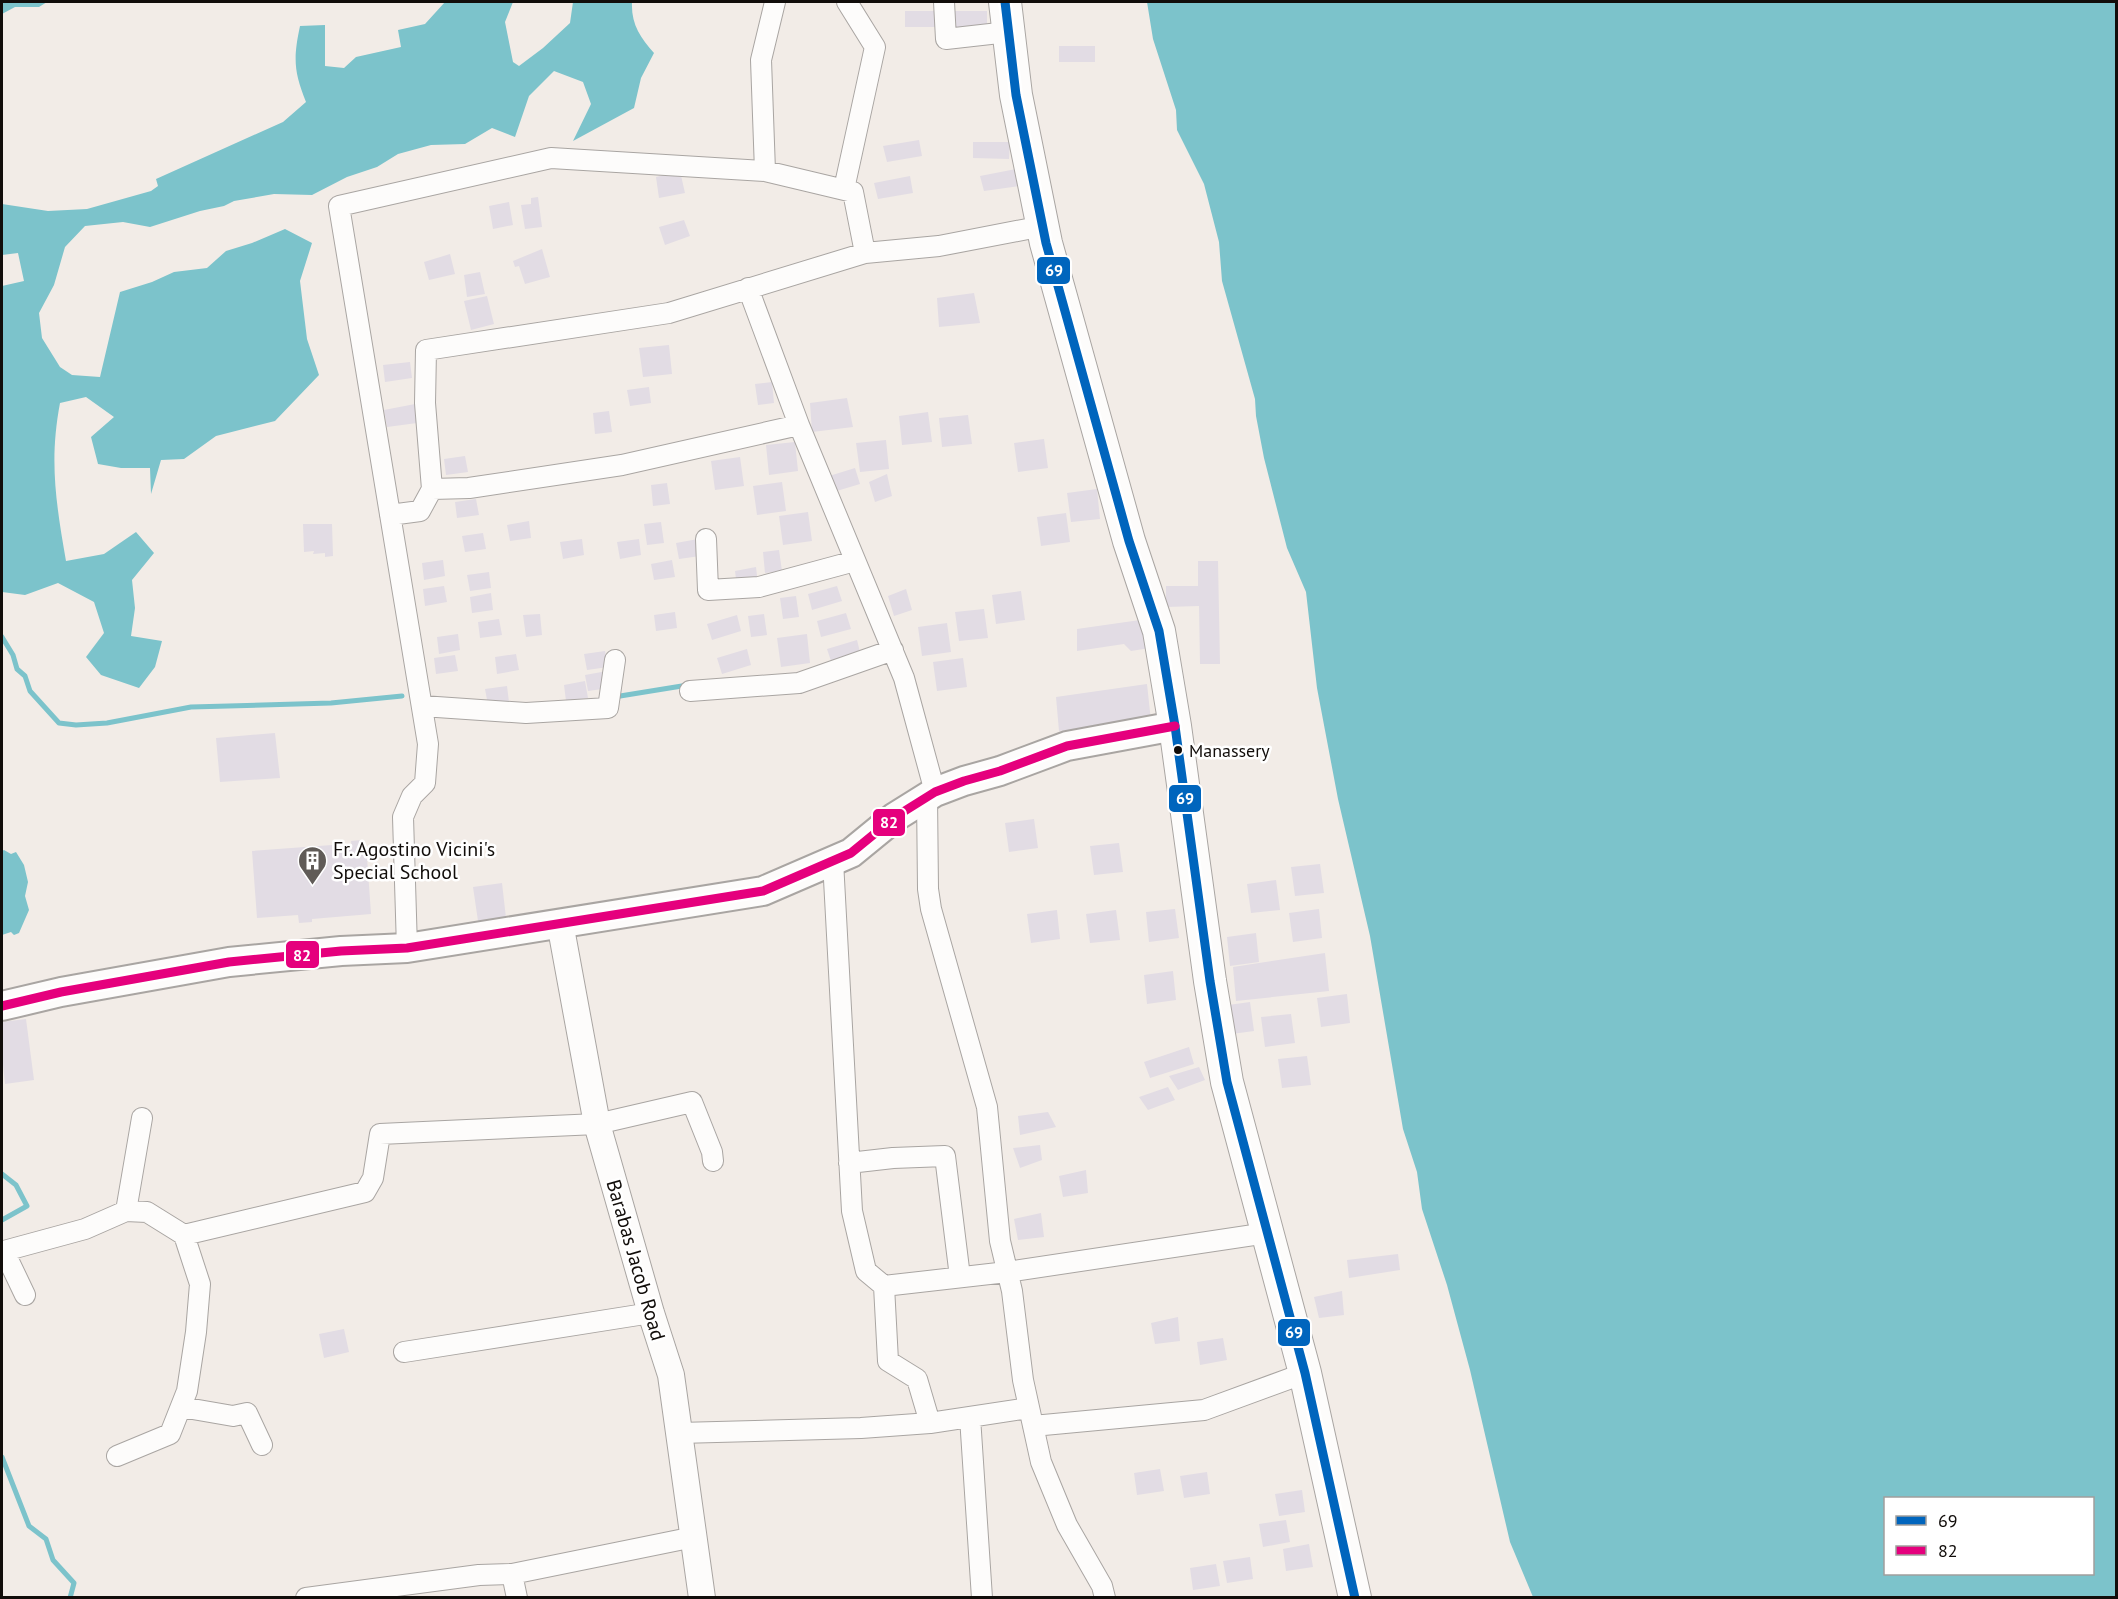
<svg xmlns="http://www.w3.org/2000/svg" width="2118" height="1599" viewBox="0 0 2118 1599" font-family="'PT Sans',sans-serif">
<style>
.water{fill:#7cc3cb;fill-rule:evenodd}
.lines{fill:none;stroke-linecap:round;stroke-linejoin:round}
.stream{stroke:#7cc3cb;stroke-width:5}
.building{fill:#e2dce4}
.minor-casing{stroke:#a9a5a2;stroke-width:22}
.tertiary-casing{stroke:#a9a5a2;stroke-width:28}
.secondary-casing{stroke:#a9a5a2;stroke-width:32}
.primary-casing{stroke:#a9a5a2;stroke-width:34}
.minor{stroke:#fdfcfb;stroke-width:20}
.tertiary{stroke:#fdfcfb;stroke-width:26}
.secondary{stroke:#fdfcfb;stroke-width:28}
.primary{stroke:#fdfcfb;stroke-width:32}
.bus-1-casing{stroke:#fff;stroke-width:14}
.bus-2-casing{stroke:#fff;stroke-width:14}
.bus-1{stroke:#0065bd;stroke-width:9}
.bus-2{stroke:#e5007d;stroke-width:9}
.bus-dot{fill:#110d0a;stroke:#fff;stroke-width:2}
.labels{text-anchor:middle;stroke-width:5;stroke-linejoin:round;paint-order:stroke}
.bus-label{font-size:18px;fill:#110d0a;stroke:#fff;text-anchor:start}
.poi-label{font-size:20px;fill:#110d0a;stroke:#fff;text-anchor:start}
.street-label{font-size:20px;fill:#110d0a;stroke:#fff}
.line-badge{stroke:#fff;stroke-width:2}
.badge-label{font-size:16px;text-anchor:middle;font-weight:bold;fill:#fff}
</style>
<rect width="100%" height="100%" fill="#f2ece7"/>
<!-- water -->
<path class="water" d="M2,2H47L39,7H15L2,14Z
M445,2H513L505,22L513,62L519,66L543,48L570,23L573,2H632C631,24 640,37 654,53L641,78L634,108L573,141L591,104L583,82L554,71L529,96L515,137L492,128L465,144L431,145L398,154L377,167L347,177L312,195L274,194L234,201L224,206L200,211L150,227L123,222L85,226L65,247L54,285L39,313L42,338L60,367L72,375L100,377L120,292L152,282L174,272L207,268L226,251L252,243L285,229L312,243L300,281L307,339L319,375L275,421L216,436L184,459L161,460L151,494L150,468H121L98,464L91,437L114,417L86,397L60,403C49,461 56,503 66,561L104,554L136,532L154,553L132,580L135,608L131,636L162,641L155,667L139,688L101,675L86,657L104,633L94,602L58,583L25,595L2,592V286L24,281L18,253L2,255V204L48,211L87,209L151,191L158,186L156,179L283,122L306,102C294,72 293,59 300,26L325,25V66L344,68L356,57L401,47L398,30L425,24Z
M1147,2H2116V1597H1533L1510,1542L1470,1370L1447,1285L1422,1209L1417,1172L1403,1129L1370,936L1338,799L1317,688L1306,592L1287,548L1264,458L1256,416L1255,399L1222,281L1219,242L1204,184L1177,130L1176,110L1153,39ZM1886,1498H2092V1574H1886Z
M4,850L11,854L16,852L24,865L28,882L25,896L29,910L19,933L14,935L11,932L2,935V851Z"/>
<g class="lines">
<!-- stream -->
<path class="stream" d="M2,637L13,655L17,669L25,676L30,691L59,723L76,725L107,723L191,707L331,703L402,696
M614,697L688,685
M2,1174L16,1185L27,1206L2,1220
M2,1457L29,1526L46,1539L53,1560L74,1583L70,1598"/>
</g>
<!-- building -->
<path class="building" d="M905,11H941V27H905Z
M951,11H987V28L951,27Z
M1059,46H1095V62H1059Z
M919,140L922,156L887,162L883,146Z
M973,142H1010L1009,159L973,158Z
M1016,169L1019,186L984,191L980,176Z
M680,171L685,193L659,198L656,177Z
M910,176L913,193L878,199L874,183Z
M538,197L542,227L525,229L521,205L531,204V198Z
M509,202L513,225L493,229L489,206Z
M684,220L690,236L665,245L659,227Z
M542,249L550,277L525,284L519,266L515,267L513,261Z
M450,254L455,274L429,280L424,262Z
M480,272L485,294L467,297L464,275Z
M974,293L980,323L939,327L937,298Z
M487,296L494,324L471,330L464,301Z
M669,345L672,374L643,377L639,348Z
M410,362L412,378L385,382L383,365Z
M772,382L774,403L758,405L755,384Z
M649,387L651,403L630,406L627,390Z
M847,398L853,427L812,432L810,403Z
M415,404L417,423L387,427L384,410Z
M609,411L612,432L595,434L593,413Z
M928,412L932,442L902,445L899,416Z
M968,415L972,444L942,447L939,418Z
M1044,439L1048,468L1018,472L1014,443Z
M886,440L889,469L860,472L856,443Z
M795,442L798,471L769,475L766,445Z
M465,456L468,472L446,475L444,459Z
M740,457L744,486L715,490L711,461Z
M855,468L860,484L830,493L826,477Z
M887,474L892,496L875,502L869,482Z
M782,482L786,511L757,515L753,486Z
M667,483L670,504L653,506L651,485Z
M1097,489L1100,519L1071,522L1067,493Z
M476,499L479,515L457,518L455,502Z
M808,512L812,541L783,545L779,516Z
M1066,513L1070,542L1041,546L1037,517Z
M529,521L531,538L510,541L507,525Z
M661,522L664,543L647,545L644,524Z
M303,524H332L333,556L325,557V553L313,554L314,551L304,552Z
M483,533L486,549L465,552L462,536Z
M582,539L584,555L563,559L560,542Z
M639,539L641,555L620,559L617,542Z
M698,539L700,556L679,559L676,543Z
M779,550L782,571L765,573L763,552Z
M443,560L445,576L424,580L422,563Z
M672,560L675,577L654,580L651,564Z
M1198,561H1218L1220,664H1200L1199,606L1166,607V586H1198Z
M756,567L758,584L737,587L735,571Z
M489,572L491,588L470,591L467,575Z
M444,586L447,602L425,606L423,589Z
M837,586L842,601L812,610L808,594Z
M906,589L912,610L894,616L888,596Z
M1021,591L1025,620L996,624L992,595Z
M491,593L493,610L472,613L470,597Z
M796,596L799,617L783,619L780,598Z
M984,609L988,638L959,641L955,612Z
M675,612L677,628L656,631L654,615Z
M846,613L851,629L821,637L817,621Z
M540,614L542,635L526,637L523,615Z
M764,614L767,635L751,637L748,616Z
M737,615L741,631L712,640L707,624Z
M499,619L502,635L480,638L478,622Z
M1147,619L1150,648L1131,651L1124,644L1077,651V629Z
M947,623L951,652L922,656L918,627Z
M458,634L460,650L439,654L437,637Z
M807,634L810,663L781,667L777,638Z
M857,640L861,656L832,664L827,649Z
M747,649L751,665L722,674L717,658Z
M605,651L608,667L587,670L584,654Z
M516,654L519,670L497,674L495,657Z
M455,655L458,671L436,674L434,658Z
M963,658L967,687L937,691L933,662Z
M607,671L609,688L588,691L585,675Z
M585,681L588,698L566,701L564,685Z
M1147,684L1151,721L1059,731L1056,697Z
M507,686L509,702L488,705L485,689Z
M275,733L280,778L220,782L216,738Z
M1034,819L1038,848L1009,852L1005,823Z
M361,840V848L367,857L371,914L312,919V922L299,923L298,915L257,918L252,851L332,845V850L352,849L351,841Z
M1119,843L1123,872L1094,875L1090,846Z
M1320,864L1324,893L1295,896L1291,867Z
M1276,880L1280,910L1251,913L1247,884Z
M502,883L506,918L478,921L473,887Z
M1175,909L1179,938L1149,942L1146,912Z
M1319,909L1322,938L1293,942L1289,913Z
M1057,910L1060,939L1031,943L1027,914Z
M1116,910L1120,940L1090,943L1086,914Z
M1256,933L1259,962L1230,966L1227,937Z
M1325,953L1329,991L1236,1001L1233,967Z
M1173,971L1176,1000L1147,1004L1144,975Z
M1347,994L1350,1023L1321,1027L1317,998Z
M1250,1002L1254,1031L1224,1035L1221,1006Z
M1291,1014L1295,1043L1265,1047L1261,1017Z
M26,1019L34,1080L5,1084L2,1055V1022Z
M1189,1047L1194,1064L1150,1078L1144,1062Z
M1307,1056L1311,1085L1282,1088L1278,1059Z
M1199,1067L1205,1080L1178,1090L1169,1076Z
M1168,1087L1175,1100L1148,1110L1139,1097Z
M1048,1112L1056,1127L1020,1135L1018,1116Z
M1040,1145L1042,1160L1020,1168L1013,1148Z
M1086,1170L1088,1193L1063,1197L1059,1176Z
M1041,1213L1044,1237L1018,1240L1014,1219Z
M1398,1254L1400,1270L1349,1278L1347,1260Z
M1342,1291L1344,1315L1319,1318L1314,1297Z
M1178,1317L1180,1341L1155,1344L1151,1323Z
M344,1329L349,1352L324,1358L319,1334Z
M1223,1338L1227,1360L1200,1365L1197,1342Z
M1160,1469L1164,1491L1137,1495L1134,1473Z
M1207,1472L1210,1494L1184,1498L1180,1476Z
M1302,1490L1305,1512L1279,1516L1275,1494Z
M1286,1520L1290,1542L1263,1547L1259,1524Z
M1309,1544L1313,1567L1286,1571L1283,1549Z
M1250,1557L1253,1579L1227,1583L1223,1561Z
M1216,1564L1220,1586L1193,1590L1190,1568Z"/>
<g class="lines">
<defs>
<path id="minor" d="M944,2L946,39L1008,32
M765,171L761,60L775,2
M844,189L875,47L847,2
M748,288L799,425
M432,489L425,403L426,350L669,313L865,253L939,246L1043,226
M390,515L420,511L432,489L469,488L622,465L799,425L904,678L935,792
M706,539L708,590L759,587L855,561
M690,691L799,683L893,650
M422,706L526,713L608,708L615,660
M927,796L928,889L931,909L987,1107L1000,1241L1012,1291L1023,1380L1041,1462L1067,1525L1102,1586L1105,1598
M833,861L852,1211L866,1271L884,1286L1007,1272L1267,1233
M407,948L403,817L412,796L425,783L428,744L339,206L551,158L765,171L853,192L865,253
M849,1163L893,1158L945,1156L960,1277
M126,1211L142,1118
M184,1235L365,1192L373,1178L380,1134L597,1124L692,1102L712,1152L713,1161
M884,1286L888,1361L917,1379L930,1423
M25,1295L4,1251L85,1229L126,1211L147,1212L184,1235L200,1284L196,1332L187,1391L170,1434L117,1456
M404,1352L651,1313
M181,1407L233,1416L247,1413L262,1445
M970,1417L982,1598
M1033,1426L1204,1410L1305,1373
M679,1433L861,1428L930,1423L1029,1408
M512,1574L517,1598
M306,1598L479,1575L512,1574L694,1537"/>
<path id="tertiary" d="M560,923L597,1124L651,1313L671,1375L702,1598"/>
<path id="secondary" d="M2,1006L61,992L229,962L341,951L407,948L763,891L851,853L895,817L935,792L964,781L1000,771L1067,746L1175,726"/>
<path id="primary" d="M1005,2L1016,95L1046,243L1129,541L1159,631L1175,726L1210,981L1227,1082L1305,1373L1355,1598"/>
</defs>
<!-- minor casing -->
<use href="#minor" class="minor-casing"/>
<!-- tertiary casing -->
<use href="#tertiary" class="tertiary-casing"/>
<!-- secondary casing -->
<use href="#secondary" class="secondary-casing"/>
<!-- primary casing -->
<use href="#primary" class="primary-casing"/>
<!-- minor -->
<use href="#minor" class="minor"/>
<!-- tertiary -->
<use href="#tertiary" class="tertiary"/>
<!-- secondary -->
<use href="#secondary" class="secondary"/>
<!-- primary -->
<use href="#primary" class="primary"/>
<defs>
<path id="bus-1" d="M1005,2L1016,95L1046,243L1129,541L1159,631L1175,726L1210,981L1227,1082L1305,1373L1355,1598"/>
<path id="bus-2" d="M2,1006L61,992L229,962L341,951L407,948L763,891L851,853L895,817L935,792L964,781L1000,771L1067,746L1175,726"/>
</defs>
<!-- bus-1 casing -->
<use href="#bus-1" class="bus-1-casing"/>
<!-- bus-2 casing -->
<use href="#bus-2" class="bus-2-casing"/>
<!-- bus-1 -->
<use href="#bus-1" class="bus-1"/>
<!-- bus-2 -->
<use href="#bus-2" class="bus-2"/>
</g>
<!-- icons -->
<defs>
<symbol id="building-pin" viewBox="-11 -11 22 30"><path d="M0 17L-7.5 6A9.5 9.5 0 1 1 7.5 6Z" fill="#605b57" stroke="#fff"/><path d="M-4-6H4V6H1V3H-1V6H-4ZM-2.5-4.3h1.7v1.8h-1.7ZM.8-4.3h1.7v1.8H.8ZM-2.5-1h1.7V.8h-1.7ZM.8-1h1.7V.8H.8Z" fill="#fff"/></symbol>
</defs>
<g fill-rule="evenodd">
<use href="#building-pin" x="296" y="844" width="33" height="45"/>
</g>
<!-- markers -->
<circle class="bus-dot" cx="1178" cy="750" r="5"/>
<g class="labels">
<!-- bus labels -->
<g class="bus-label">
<text x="1189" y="757">Manassery</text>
</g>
<!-- poi labels -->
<g class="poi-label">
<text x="333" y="856">Fr. Agostino Vicini's<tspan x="333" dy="23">Special School</tspan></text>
</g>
<!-- street labels -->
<g class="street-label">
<text transform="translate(636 1260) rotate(74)" y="7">Barabas Jacob Road</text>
</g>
</g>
<g class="line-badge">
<rect x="1036" y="256" width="35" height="29" rx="6" fill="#0065bd"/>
<rect x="1168" y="784" width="34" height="29" rx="6" fill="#0065bd"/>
<rect x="872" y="808" width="34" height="29" rx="6" fill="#e5007d"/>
<rect x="285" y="940" width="35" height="29" rx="6" fill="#e5007d"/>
<rect x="1277" y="1318" width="34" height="29" rx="6" fill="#0065bd"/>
</g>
<g class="badge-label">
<text x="1054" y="276">69</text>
<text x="1185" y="804">69</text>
<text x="889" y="828">82</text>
<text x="302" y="961">82</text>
<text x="1294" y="1338">69</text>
</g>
<!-- border -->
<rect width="2118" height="1599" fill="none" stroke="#110d0a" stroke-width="6"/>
<!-- legend -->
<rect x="1884" y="1497" width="210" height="78" fill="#ffffff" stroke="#a09e9d" stroke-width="1.5"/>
<rect x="1896" y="1516" width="30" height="9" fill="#0065bd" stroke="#a09e9d" stroke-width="1.5"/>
<text x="1938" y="1527" font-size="18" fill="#110d0a">69</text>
<rect x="1896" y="1546" width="30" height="9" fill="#e5007d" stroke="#a09e9d" stroke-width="1.5"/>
<text x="1938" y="1557" font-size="18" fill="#110d0a">82</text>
</svg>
